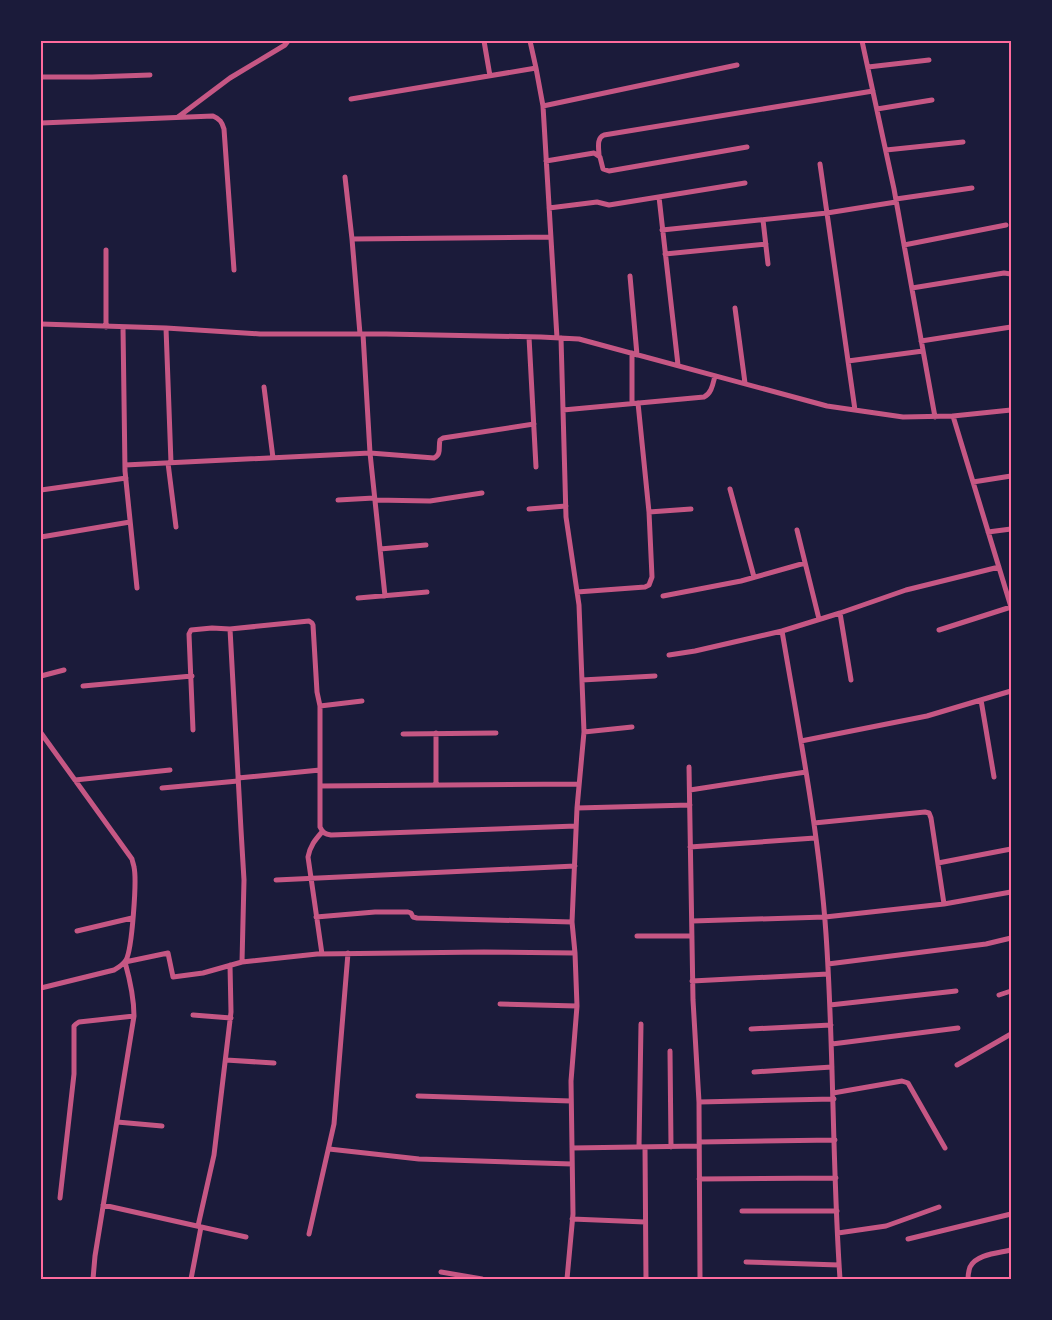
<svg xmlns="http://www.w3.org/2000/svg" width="1052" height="1320" viewBox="0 0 1052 1320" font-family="Mulish,sans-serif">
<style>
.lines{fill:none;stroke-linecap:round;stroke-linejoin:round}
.minor{stroke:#c65784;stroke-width:5}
.neatline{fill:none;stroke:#ff6b9d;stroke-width:2}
</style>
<rect width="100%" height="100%" fill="#1b1b3a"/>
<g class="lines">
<!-- minor -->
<path class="minor" d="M484,41L490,76
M530,41L536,68L543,106L557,338
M862,41L894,189L935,417
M868,67L929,60
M41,77H92L150,75
M351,99L536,68
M543,106L737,65
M877,109L932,100
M178,117L230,78L285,45L288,41
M41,123L213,116C220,119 222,122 224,129L234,270
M886,150L963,142
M599,156C599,149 596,138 604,135L873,91
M546,161L594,153L600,157L603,169L609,171L747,147
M820,164L855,410
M345,177L352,239L360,334
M659,197L678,365
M896,199L972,188
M549,208L597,202L609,205L745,183
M763,220L768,264
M662,230L827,213L896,202
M352,239L551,237
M904,245L1006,225
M665,254L766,244
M630,276L637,355
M912,288L1004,273L1011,274
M735,308L745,383
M41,324L166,328L260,334H386L541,337L579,339L827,406L903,417L953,416L1011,410
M106,327V250
M123,327L125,471L137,588
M166,328L171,463
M363,334L370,453L385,596
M529,337L536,467
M561,338L566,517L579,605L584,732L577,808L572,922L575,953L577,1006L571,1081L573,1214L567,1279
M921,341L1011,327
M848,361L923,351
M264,387L273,458
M632,403V353
M563,410L704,397C712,393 713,383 715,376
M953,416L1011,607
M168,463L176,527
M125,465L370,453L434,458C442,454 438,447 440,440L443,438L534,424
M973,482L1011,476
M730,489L754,577
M41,490L126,478
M338,500L374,498
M375,500L430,501L482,493
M529,509L566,506
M649,512L691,509
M797,530L819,619
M988,532L1011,529
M41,537L130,522
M380,549L426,545
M577,592L645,587L649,585L652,577L649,512L638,403
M663,596L741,581L805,563
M358,598L427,592
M840,613L851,680
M230,629L241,830L244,880L242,962
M939,630L1011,607
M782,631C799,731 819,833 826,934C834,1049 832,1164 840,1279
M669,655L695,651L782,631L840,613L906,590L999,567
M41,676L64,670
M582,680L655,676
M83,686L192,676
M981,700L994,777
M320,706L362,701
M193,730L189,634L191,630L212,628L230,629L309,621L312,623L313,625L317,692L320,706V827C323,833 325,834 331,835L576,826
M584,732L632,727
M41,733L132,859C132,860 134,866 134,867C137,880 132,950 126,960C123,965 119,967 114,970L41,988
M436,733V785
M403,734L496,733
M801,741L927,716L1011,691
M689,767L693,1000L699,1102L700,1279
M238,778L320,770
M75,780L170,770
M320,786L579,784
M162,788L238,781
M690,790L806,772
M577,808L690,805
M814,823L925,812L929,813L931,818L944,904
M322,832C315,840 310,846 308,857L322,954
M690,847L815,838
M938,863L1011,849
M276,880L575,866
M316,917L375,912H408L411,913L413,917L417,918L572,922
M692,921L825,917L944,904L1011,892
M77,931L132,918
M637,936H692
M828,964L986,944L1011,938
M692,981L828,974
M999,995L1011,991
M500,1004L577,1006
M830,1005L956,991
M193,1015L231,1018
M751,1029L831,1025
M832,1044L958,1028
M670,1051L671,1147
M226,1060L274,1063
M957,1065L1011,1034
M754,1072L832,1067
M833,1093L902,1081L908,1083L945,1148
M418,1096L571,1101
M699,1102L834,1099
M117,1122L162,1126
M699,1142L835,1140
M639,1147L641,1024
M645,1147L646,1279
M572,1148L699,1146
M329,1149L419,1159L572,1164
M699,1179L836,1178
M60,1198L74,1074V1026L76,1024L79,1022L134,1016
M103,1205L246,1237
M742,1211H837
M572,1219L645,1222
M198,1226L214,1155L231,1012L230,965
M838,1233L886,1226L939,1207
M309,1234L334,1124L348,953
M908,1239L1011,1214
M746,1262L839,1265
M441,1272L482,1279
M93,1279L95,1256L134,1016C134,997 130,980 125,962L168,953L173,977L203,973L242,962L317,954L484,952L575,953
M191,1279L201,1227
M968,1279C968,1275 969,1270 970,1267C976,1254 999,1253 1011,1250"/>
</g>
<!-- border -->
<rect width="1052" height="1320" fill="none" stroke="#1b1b3a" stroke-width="85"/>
<rect x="42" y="42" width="968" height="1236" class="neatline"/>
</svg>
